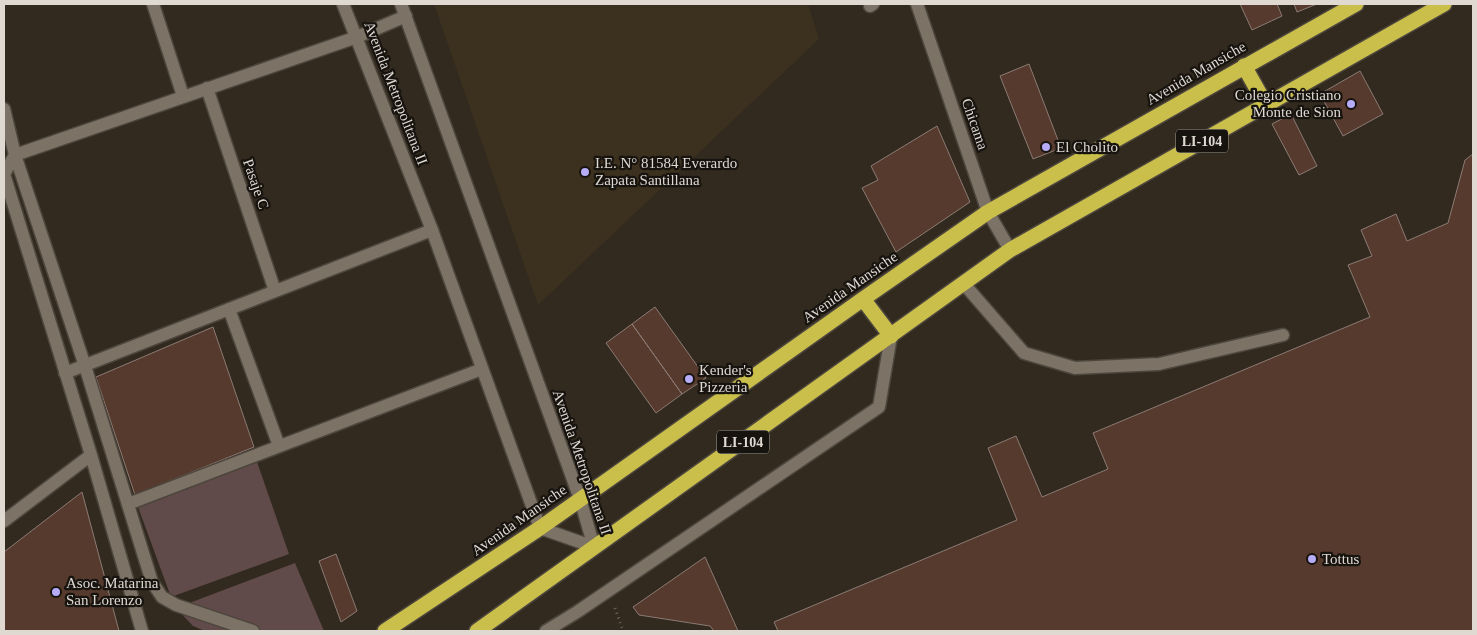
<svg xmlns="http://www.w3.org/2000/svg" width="1477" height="635" viewBox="0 0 1477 635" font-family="Georgia,serif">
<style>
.built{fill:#3c301f}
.green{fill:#604a4a}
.building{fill:#563a2e;stroke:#8b7b74}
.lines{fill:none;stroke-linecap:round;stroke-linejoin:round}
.lane-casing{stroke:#4d463d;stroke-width:15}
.street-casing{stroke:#4d463d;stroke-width:15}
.secondary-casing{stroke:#4d463d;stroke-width:15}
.highway-casing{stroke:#4d463d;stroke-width:18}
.path{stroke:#6e665d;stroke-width:3;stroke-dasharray:1 4;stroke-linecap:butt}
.lane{stroke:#7c7265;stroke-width:12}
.street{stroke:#7c7265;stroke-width:12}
.secondary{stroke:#7c7265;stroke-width:12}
.highway{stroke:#cbbf4b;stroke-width:15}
.poi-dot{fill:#b6acf8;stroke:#17130e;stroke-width:2}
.labels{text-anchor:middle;stroke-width:4.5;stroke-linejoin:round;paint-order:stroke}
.shield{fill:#17130e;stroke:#a39e97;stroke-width:1}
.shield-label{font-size:14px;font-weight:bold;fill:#dfd9d2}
.street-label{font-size:15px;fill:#dfd9d2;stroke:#17130e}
.poi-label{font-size:15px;fill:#dfd9d2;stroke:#17130e;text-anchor:start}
</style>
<rect width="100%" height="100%" fill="#322a1f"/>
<!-- built -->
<path class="built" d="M434,4H808L819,39L538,305Z"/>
<!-- green -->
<path class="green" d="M256,459L289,554L171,597L138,507Z
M295,563L324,631H205L193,626L176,608Z"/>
<!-- building -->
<path class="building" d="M1240,4H1277L1282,16L1252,30Z
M1294,4H1317L1297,12Z
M1029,64L1061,148L1033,159L1000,76Z
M1360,71L1383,114L1343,136L1320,94Z
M1291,114L1317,166L1299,175L1272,124Z
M937,126L970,202L896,252L862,188L878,180L871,166Z
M1473,154V631H778L774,622L1017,520L988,448L1016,436L1042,497L1108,469L1093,433L1370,317L1348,265L1372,256L1361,230L1396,214L1407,241L1448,223L1465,160Z
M655,307L706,378L682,394L632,324Z
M632,324L682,394L656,413L606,343Z
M213,327L254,447L135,495L96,377Z
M82,492L119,631H4V552Z
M336,554L357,611L341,622L319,561Z
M705,557L738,631H714L710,626L639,615L633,607Z"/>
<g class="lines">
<defs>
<path id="lane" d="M964,284L1024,353L1075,368L1159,364L1283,335
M128,504L482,369
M546,631L577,612L879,407L891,336"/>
<path id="street" d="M153,4L183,96
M917,4L988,212L1010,250
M870,6L873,4
M207,88L275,291
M4,109L15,155L85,366L152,582L162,597L176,605L253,631
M4,174L91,455L142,631
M4,174L15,155L357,37L406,16
M229,309L279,446
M65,373L432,230
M4,521L91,455"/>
<path id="secondary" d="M343,4L432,230L540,528L594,547
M401,4L580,499L594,547"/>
<path id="highway" d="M1244,66L1266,105
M863,299L891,336
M385,631L540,528L863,299L988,212L1356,4
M477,631L1010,250L1444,4"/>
</defs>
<!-- lane casing -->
<use href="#lane" class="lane-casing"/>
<!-- street casing -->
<use href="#street" class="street-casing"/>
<!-- secondary casing -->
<use href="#secondary" class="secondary-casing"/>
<!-- highway casing -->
<use href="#highway" class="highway-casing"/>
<!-- path -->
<path class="path" d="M615,608L623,631"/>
<!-- lane -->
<use href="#lane" class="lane"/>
<!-- street -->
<use href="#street" class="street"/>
<!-- secondary -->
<use href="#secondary" class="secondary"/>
<!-- highway -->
<use href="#highway" class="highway"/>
</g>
<!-- markers -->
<g class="poi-dot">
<circle cx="1351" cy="104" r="5"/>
<circle cx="1046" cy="147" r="5"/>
<circle cx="585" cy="172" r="5"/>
<circle cx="689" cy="379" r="5"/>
<circle cx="1312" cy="559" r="5"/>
<circle cx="56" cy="592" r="5"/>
</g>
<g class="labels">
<!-- shield labels -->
<g class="shield">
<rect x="1176" y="129.5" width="52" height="23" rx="4"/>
<rect x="717" y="430.5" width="52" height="23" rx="4"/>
</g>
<g class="shield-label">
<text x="1202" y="146">LI-104</text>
<text x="743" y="447">LI-104</text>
</g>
<!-- street labels -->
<g class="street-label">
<text transform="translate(1196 73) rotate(-30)" y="5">Avenida Mansiche</text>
<text transform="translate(396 93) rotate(69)" y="5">Avenida Metropolitana II</text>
<text transform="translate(975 124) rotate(71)" y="5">Chicama</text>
<text transform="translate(256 184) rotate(71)" y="5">Pasaje C</text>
<text transform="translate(850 287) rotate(-35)" y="5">Avenida Mansiche</text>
<text transform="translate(582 462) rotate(71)" y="5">Avenida Metropolitana II</text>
<text transform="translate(519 520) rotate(-35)" y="5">Avenida Mansiche</text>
</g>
<!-- poi labels -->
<g class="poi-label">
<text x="1341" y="100" text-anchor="end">Colegio Cristiano<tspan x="1341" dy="17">Monte de Sion</tspan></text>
<text x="1056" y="152">El Cholito</text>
<text x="595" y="168">I.E. N° 81584 Everardo<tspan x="595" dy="17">Zapata Santillana</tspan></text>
<text x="699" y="375">Kender's<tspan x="699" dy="17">Pizzeria</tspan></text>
<text x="1322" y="564">Tottus</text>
<text x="66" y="588">Asoc. Matarina<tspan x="66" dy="17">San Lorenzo</tspan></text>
</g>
</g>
<!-- border -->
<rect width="1477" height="635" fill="none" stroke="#dfd9d2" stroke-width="10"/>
</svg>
